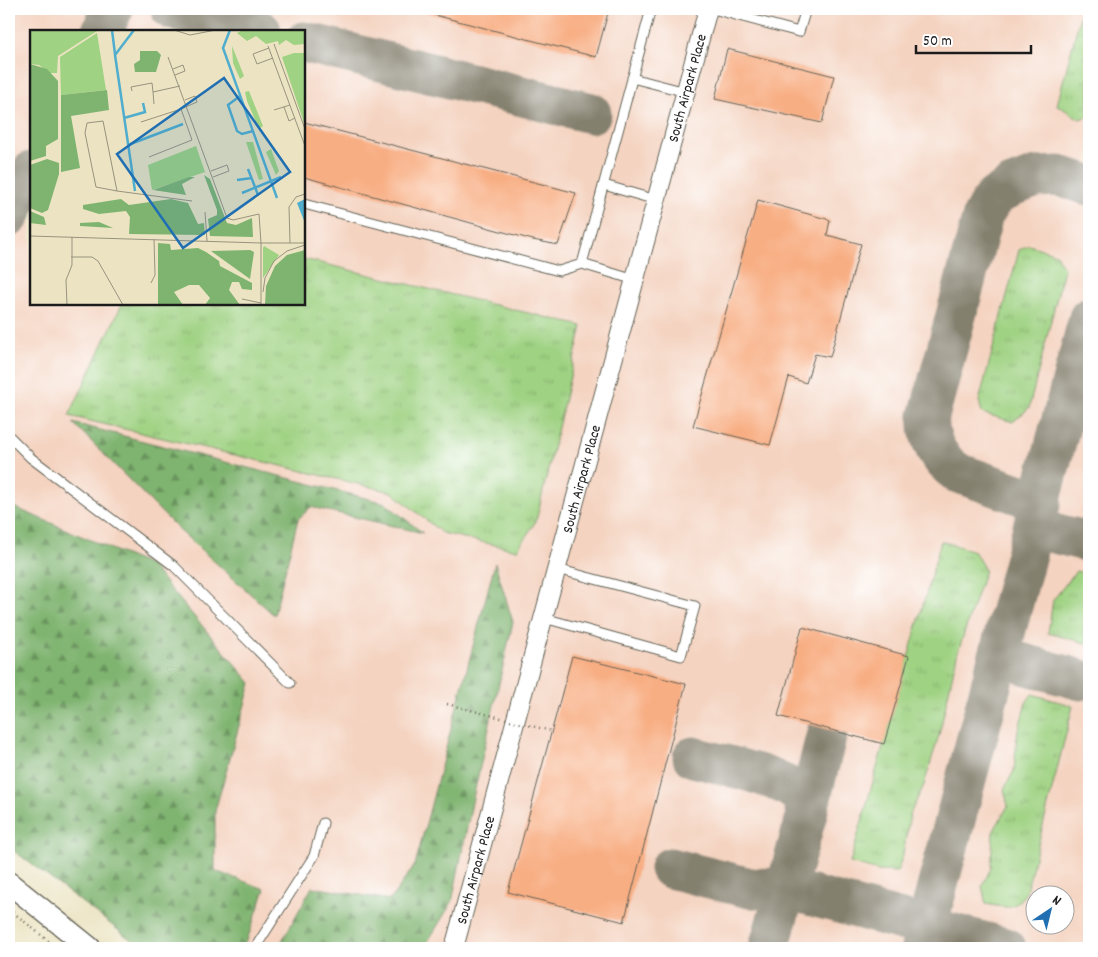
<svg xmlns="http://www.w3.org/2000/svg" width="1098" height="957" viewBox="0 0 1098 957" font-family="Dekko,sans-serif">
<style>
.built{fill:#f4d3c0;fill-rule:evenodd}
.grass{fill:url(#grass-tufts);stroke:#5e774f}
.forest{fill:url(#forest-firs);stroke:#4e6846}
.lines{fill:none;stroke-linecap:round;stroke-linejoin:round}
.taxiway{stroke:#84806e;stroke-width:41}
.building{fill:#f8ae83}
.service-casing{stroke:#646256;stroke-width:11}
.minor-casing{stroke:#646256;stroke-width:20}
.tertiary-casing{stroke:#646256;stroke-width:24}
.path{stroke:#646256;stroke-width:2.5;stroke-dasharray:1 4;stroke-linecap:butt}
.service{stroke:#fff;stroke-width:9}
.minor{stroke:#fff;stroke-width:18}
.tertiary{stroke:#fff;stroke-width:21}
.path-bridge{stroke:#646256;stroke-width:2.5;stroke-dasharray:1 4;stroke-linecap:butt}
.labels{text-anchor:middle;stroke-width:4;stroke-linejoin:round;paint-order:stroke}
.street-label{font-size:15px;fill:#1c1c1c;stroke:#fff}
.inset-river{fill:none;stroke:#50adce;stroke-width:2.5}
.inset-road{fill:none;stroke:#98937f;stroke-width:1}
.view{fill:#1f6fb2;fill-opacity:0.15;stroke:#1f6fb2;stroke-width:2.5}
.inset-edge{fill:none;stroke:#1c1c1c;stroke-width:2.5}
</style>
<defs>
<pattern id="grass-tufts" width="24" height="20" patternUnits="userSpaceOnUse" patternTransform="scale(1.25)"><rect width="24" height="20" fill="#9fd282"/><path d="M3 7l-1-3M5 7V3M7 7l1-3M15 17l-1-3M17 17v-4M19 17l1-3" fill="none" stroke="#88b470"/></pattern>
<pattern id="forest-firs" width="22" height="20" patternUnits="userSpaceOnUse" patternTransform="scale(1.25)"><rect width="22" height="20" fill="#7fb470"/><path d="M5 1l3.5 6h-7zM16 11l3.5 6h-7z" fill="#67925b"/></pattern>
</defs>
<rect width="100%" height="100%" fill="#fff"/>
<filter id="ink" filterUnits="userSpaceOnUse"><feTurbulence type="fractalNoise" baseFrequency=".02" numOctaves="2"/><feDisplacementMap in="SourceGraphic" scale="10" xChannelSelector="R" yChannelSelector="G"/><feConvolveMatrix kernelMatrix="1 2 1 2 8 2 1 2 1" color-interpolation-filters="sRGB"/></filter>
<filter id="wash" filterUnits="userSpaceOnUse"><feTurbulence type="fractalNoise" baseFrequency=".0096" numOctaves="4" result="noise"/><feDisplacementMap in="SourceGraphic" scale="20" xChannelSelector="R" yChannelSelector="G"/><feGaussianBlur stdDeviation="1.12" result="paint"/><feColorMatrix in="noise" values="0 0 0 0 0 0 0 0 0 0 0 0 0 0 0 0 0 1.4 0 .05"/><feComposite in="paint" operator="in"/></filter>
<g filter="url(#wash)">
<rect width="100%" height="100%" fill="#ebe3c1"/>
<!-- built -->
<path class="built" d="M9,9H1089V948H174L9,829ZM31,31H304V304H31ZM1036,894H1066V924H1036Z"/>
<!-- grass -->
<path class="grass" d="M1082,9H1089V116L1080,119L1057,105Z
M1029,245L1056,254L1064,269L1029,408L1013,422L982,413L979,401L1019,250Z
M304,259L582,326L536,521L517,550L442,533L392,492L69,416L122,304H304Z
M941,541L974,551L985,570L957,655L939,735L924,785L910,814L903,855L897,872L878,871L850,863Z
M1076,571L1089,574V644L1048,633L1053,600Z
M1032,694L1073,706L1026,893C1011,911 1009,908 986,904L982,886L991,868L993,832L1008,806L1004,789L1014,771L1017,735L1026,703Z"/>
<!-- forest -->
<path class="forest" d="M73,423L385,503L423,533L311,507L298,519L274,615L178,529Z
M9,505L151,566L251,683L215,811V871L265,889L247,940L240,948H142L9,847Z
M495,563L513,622L473,798L452,902L424,948H278L312,887L390,900L415,865Z"/>
<g class="lines">
<!-- taxiway -->
<path class="taxiway" d="M171,9L261,31
M102,31L113,9
M304,42L591,113
M9,217L31,172
M1041,502L958,473C939,460 927,440 929,416L983,215L993,198L1012,186L1036,177L1059,176L1089,185
M1034,528L1089,542
M999,657L1081,680
M693,757C719,764 788,777 802,798C805,803 805,810 806,817
M670,868L750,888L786,889L1006,948
M769,948L806,817L827,733
M921,948L1089,318"/>
</g>
<g id="blocks">
<!-- building -->
<path class="building" d="M428,9H609L596,57L427,13Z
M727,49L834,76L822,123L715,99Z
M304,122L576,193L558,245L533,240L304,177Z
M758,200L830,220L827,235L861,244L830,357L815,354L806,383L789,377L770,445L693,426Z
M802,627L909,656L884,744L778,716Z
M572,656L686,684L624,922L508,892Z"/>
</g>
</g>
<g filter="url(#ink)">
<use href="#blocks" fill-opacity="0" stroke="#646256" stroke-width="1"/>
<g class="lines">
<defs>
<path id="service" d="M713,9L799,32L806,9
M632,78L686,92
M604,185L656,200
M304,204L559,271L582,264L651,9
M582,264L635,280
M9,436L31,458L174,566L290,683
M544,618L681,656L695,606L557,569
M255,948L314,856L323,823"/>
<g id="minor">
<path id="s1" d="M454,948L708,9"/>
</g>
<path id="tertiary" d="M9,883L90,948"/>
</defs>
<!-- service casing -->
<use href="#service" class="service-casing"/>
<!-- minor casing -->
<use href="#minor" class="minor-casing"/>
<!-- tertiary casing -->
<use href="#tertiary" class="tertiary-casing"/>
<!-- path -->
<path class="path" d="M9,909L57,948"/>
<!-- service -->
<use href="#service" class="service"/>
<!-- minor -->
<use href="#minor" class="minor"/>
<!-- tertiary -->
<use href="#tertiary" class="tertiary"/>
<!-- path-bridge -->
<path class="path-bridge" d="M447,704L551,731"/>
</g>
</g>
<g class="labels">
<!-- street labels -->
<g class="street-label">
<text dy="5" stroke="none"><textPath href="#s1" startOffset="891">South Airpark Place</textPath></text>
<text dy="5" stroke="none"><textPath href="#s1" startOffset="486">South Airpark Place</textPath></text>
<text dy="5" stroke="none"><textPath href="#s1" startOffset="81">South Airpark Place</textPath></text>
</g>
</g>
<!-- overview -->
<g transform="translate(30 30)">
<rect width="275" height="275" fill="#ebe3c1"/>
<path d="M0,0H67V1L28,26L27,43H20L9,35L0,34ZM213,0H275V14L264,15L256,10L249,15L248,11L236,14L226,6L217,11L207,3ZM67,3L76,60L31,65L30,27ZM202,16L214,46L210,49L203,33ZM264,23H275V96L252,27ZM219,61L233,96L229,99L217,71L215,62ZM216,112H223L233,149L229,150ZM166,116L175,142L122,160L118,135ZM241,119L249,141L246,145L236,122ZM234,216L249,225L233,248V218Z" fill="#9fd282"/>
<path d="M110,21H127L131,25L126,42H105L104,34L110,30ZM0,34L17,39L28,51V109L16,116V126L0,131ZM77,60L79,80L41,86L50,138L31,142V65ZM17,129L29,133V144L18,180L12,183L0,178V135ZM174,145L180,149L197,193L206,195L222,188L223,207L180,206L178,189L187,185V180ZM159,147H165L152,154L156,165L123,160ZM91,169L99,175L141,169L158,173L168,194L174,193L175,205L99,204L100,187L96,181L69,184L53,179V175ZM0,181L14,187L16,195L0,193ZM69,192L83,198L50,196V193ZM128,213L140,214L141,220L168,218L176,222L189,231L190,236L222,253V260L212,259L209,252H202L199,260L210,275H175L180,268L169,255H159L144,262L153,275H128ZM220,220L224,222L220,249L181,221ZM275,220V275H235L236,256L245,236L257,225Z" fill="#7fb470"/>
<path d="M275,169V193L267,173Z" fill="#50adce"/>
<path class="inset-river" d="M82,0L85,24M104,0L85,25L105,161M200,0L193,18L247,168M210,66L198,75L207,101L212,104L223,101M94,88L115,82L113,73M98,115L153,94M218,139L228,165M207,150L222,148M212,163L251,147"/>
<path class="inset-road" d="M144,0L160,5L186,0M244,14L275,99M238,16L275,116M239,18L223,24L227,34L243,28M143,39L153,35L155,41L145,45M102,61L101,57L122,53L123,62M124,74L123,62L150,56M254,77L259,91L265,88M151,79L167,72L165,66L155,70M244,80L260,75M111,92L151,79L162,110L119,127M181,141L197,135L199,141L183,147M87,161L66,157L55,103L57,93L73,91L87,161L162,171M175,182L177,211M0,206L231,213L229,184L203,190L197,188L138,27M260,213L259,177L266,167L275,164M41,227H62L68,231L93,275M121,253L125,245L124,209M233,262L235,248L244,231L257,221L275,215M212,269L231,273M37,275L36,250L42,235V207M231,275V213H275"/>
<path class="view" d="M194,48L260,142L153,218L87,124Z"/>
<rect width="275" height="275" class="inset-edge"/>
</g>
<!-- margin -->
<rect width="1098" height="957" fill="none" stroke="#fff" stroke-width="30"/>
<!-- north arrow -->
<g transform="translate(1050 910) rotate(35)"><circle r="24" fill="#ffffff" stroke="#a4a4a4"/>
<path d="M0-4L9 19L0 12L-9 19Z" fill="#1f6fb2"/>
<text y="-8" font-size="14" font-weight="bold" text-anchor="middle" fill="#1c1c1c">N</text>
</g>
<!-- scale -->
<path d="M916 45v8h115v-8" fill="none" stroke="#1c1c1c" stroke-width="2.5"/>
<text x="923" y="45" font-size="15" fill="#1c1c1c" stroke="#ffffff" stroke-width="4" paint-order="stroke">50 m</text>
</svg>
